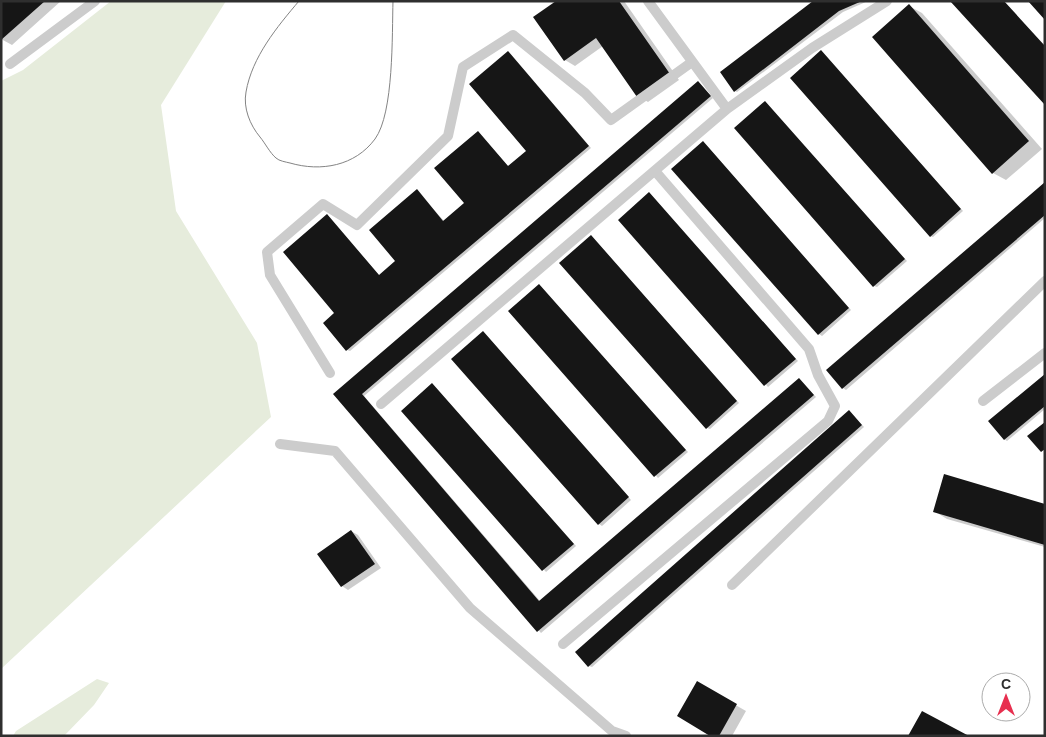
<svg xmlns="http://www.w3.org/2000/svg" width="1046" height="737" viewBox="0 0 1046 737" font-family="Barlow,sans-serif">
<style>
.green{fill:#e6ecdc}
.shadow{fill:#0003}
.building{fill:#161616}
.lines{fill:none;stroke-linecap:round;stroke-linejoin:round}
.lane{stroke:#ccc;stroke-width:10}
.tram{stroke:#848484;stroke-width:1}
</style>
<rect width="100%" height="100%" fill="#fff"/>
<!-- green -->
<path class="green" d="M111,1H226L161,105L176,211L257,343L271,417L1,669V81L23,70Z
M97,679L109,683L94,705L64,736H13L16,731Z"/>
<!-- shadow -->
<path class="shadow" d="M1,1H61L12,45L1,39Z
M558,1H624L679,80L648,102L638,96L603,46L575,66L565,60Z
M815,1H868L843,12L737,92L735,91Z
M909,6L922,13L1042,149L1006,180L993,173Z
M509,52L591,148L350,351L347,350L336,313L327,216L380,276L397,262L417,191L444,221L465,204L478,133L509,167L528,151Z
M821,52L963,211L933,237L930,236Z
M701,85L713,98L364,396L540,601L800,380L816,397L541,633L334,394Z
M765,103L907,261L877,287L874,286Z
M706,145L851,310L822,336L819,334Z
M1045,184V218L846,390L843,388L828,371Z
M649,194L798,361L768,387L620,220Z
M591,236L739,403L710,429L707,428Z
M539,285L688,452L658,478L510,311Z
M486,335L631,500L602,526L599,524Z
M1045,376V409L1007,441L1004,439Z
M433,385L576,546L546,572L403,411Z
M849,411L864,427L592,667L589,666Z
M1045,505V547L947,519L934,511Z
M351,531L358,535L381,568L348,590L342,586Z
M697,683L746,711L732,736H713Z"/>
<!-- building -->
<path class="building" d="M1,1H45L1,40Z
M556,1H619L670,74L637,97L596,38L564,61L533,17Z
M813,1H862L839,11L734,92L720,72Z
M950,1H1004L1045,46V105Z
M1028,1H1045V20Z
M909,4L1029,141L992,174L872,37Z
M821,50L961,209L930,237L790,78Z
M508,51L589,146L346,351L323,323L334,313L283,252L327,214L379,275L395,261L369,230L417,189L443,221L464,203L434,168L478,131L508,166L526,151L469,84Z
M698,81L711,96L362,394L539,601L799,378L814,395L537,632L333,394Z
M765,101L905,259L873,287L734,128Z
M703,141L849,308L818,335L671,169Z
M1045,182V215L842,389L826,370Z
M649,192L796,359L764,386L618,220Z
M591,235L737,401L706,429L559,263Z
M539,284L686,450L654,477L508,311Z
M483,331L629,497L598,525L451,359Z
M1045,374V406L1004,440L988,421Z
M432,383L574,544L542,571L401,411Z
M849,410L862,425L588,667L575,652Z
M1045,422V449L1041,452L1027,436Z
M944,474L1045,504V545L933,512Z
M351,530L375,564L341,587L317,554Z
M697,681L737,704L719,736H710L677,716Z
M922,711L969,736H908Z"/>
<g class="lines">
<!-- lane -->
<path class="lane" d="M648,1L727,109
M10,64L95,1
M330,373L270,275L267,252L323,204L357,225L448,136L463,67L513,35L585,93L611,120L692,62
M983,401L1045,353
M381,404L727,109L812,48L887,1
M280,444L335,451L470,608L612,731L626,736
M732,585L1045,281
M563,644L828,421L835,406L818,375L809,349L655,171"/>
<!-- tram -->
<path class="tram" d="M299,1C277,27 252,57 246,92C243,108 250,125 260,137C265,143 270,153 276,158C279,161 286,162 290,163C321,172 355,166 375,139C394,113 392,34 393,1"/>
</g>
<!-- border -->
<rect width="1046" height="737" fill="none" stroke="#2f2f2f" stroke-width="5"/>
<!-- north arrow -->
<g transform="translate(1006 697)"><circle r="24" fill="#ffffff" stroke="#acacac"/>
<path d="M0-4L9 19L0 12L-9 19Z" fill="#e72f4f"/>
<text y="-8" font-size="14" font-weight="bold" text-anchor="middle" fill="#2f2f2f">С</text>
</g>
</svg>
